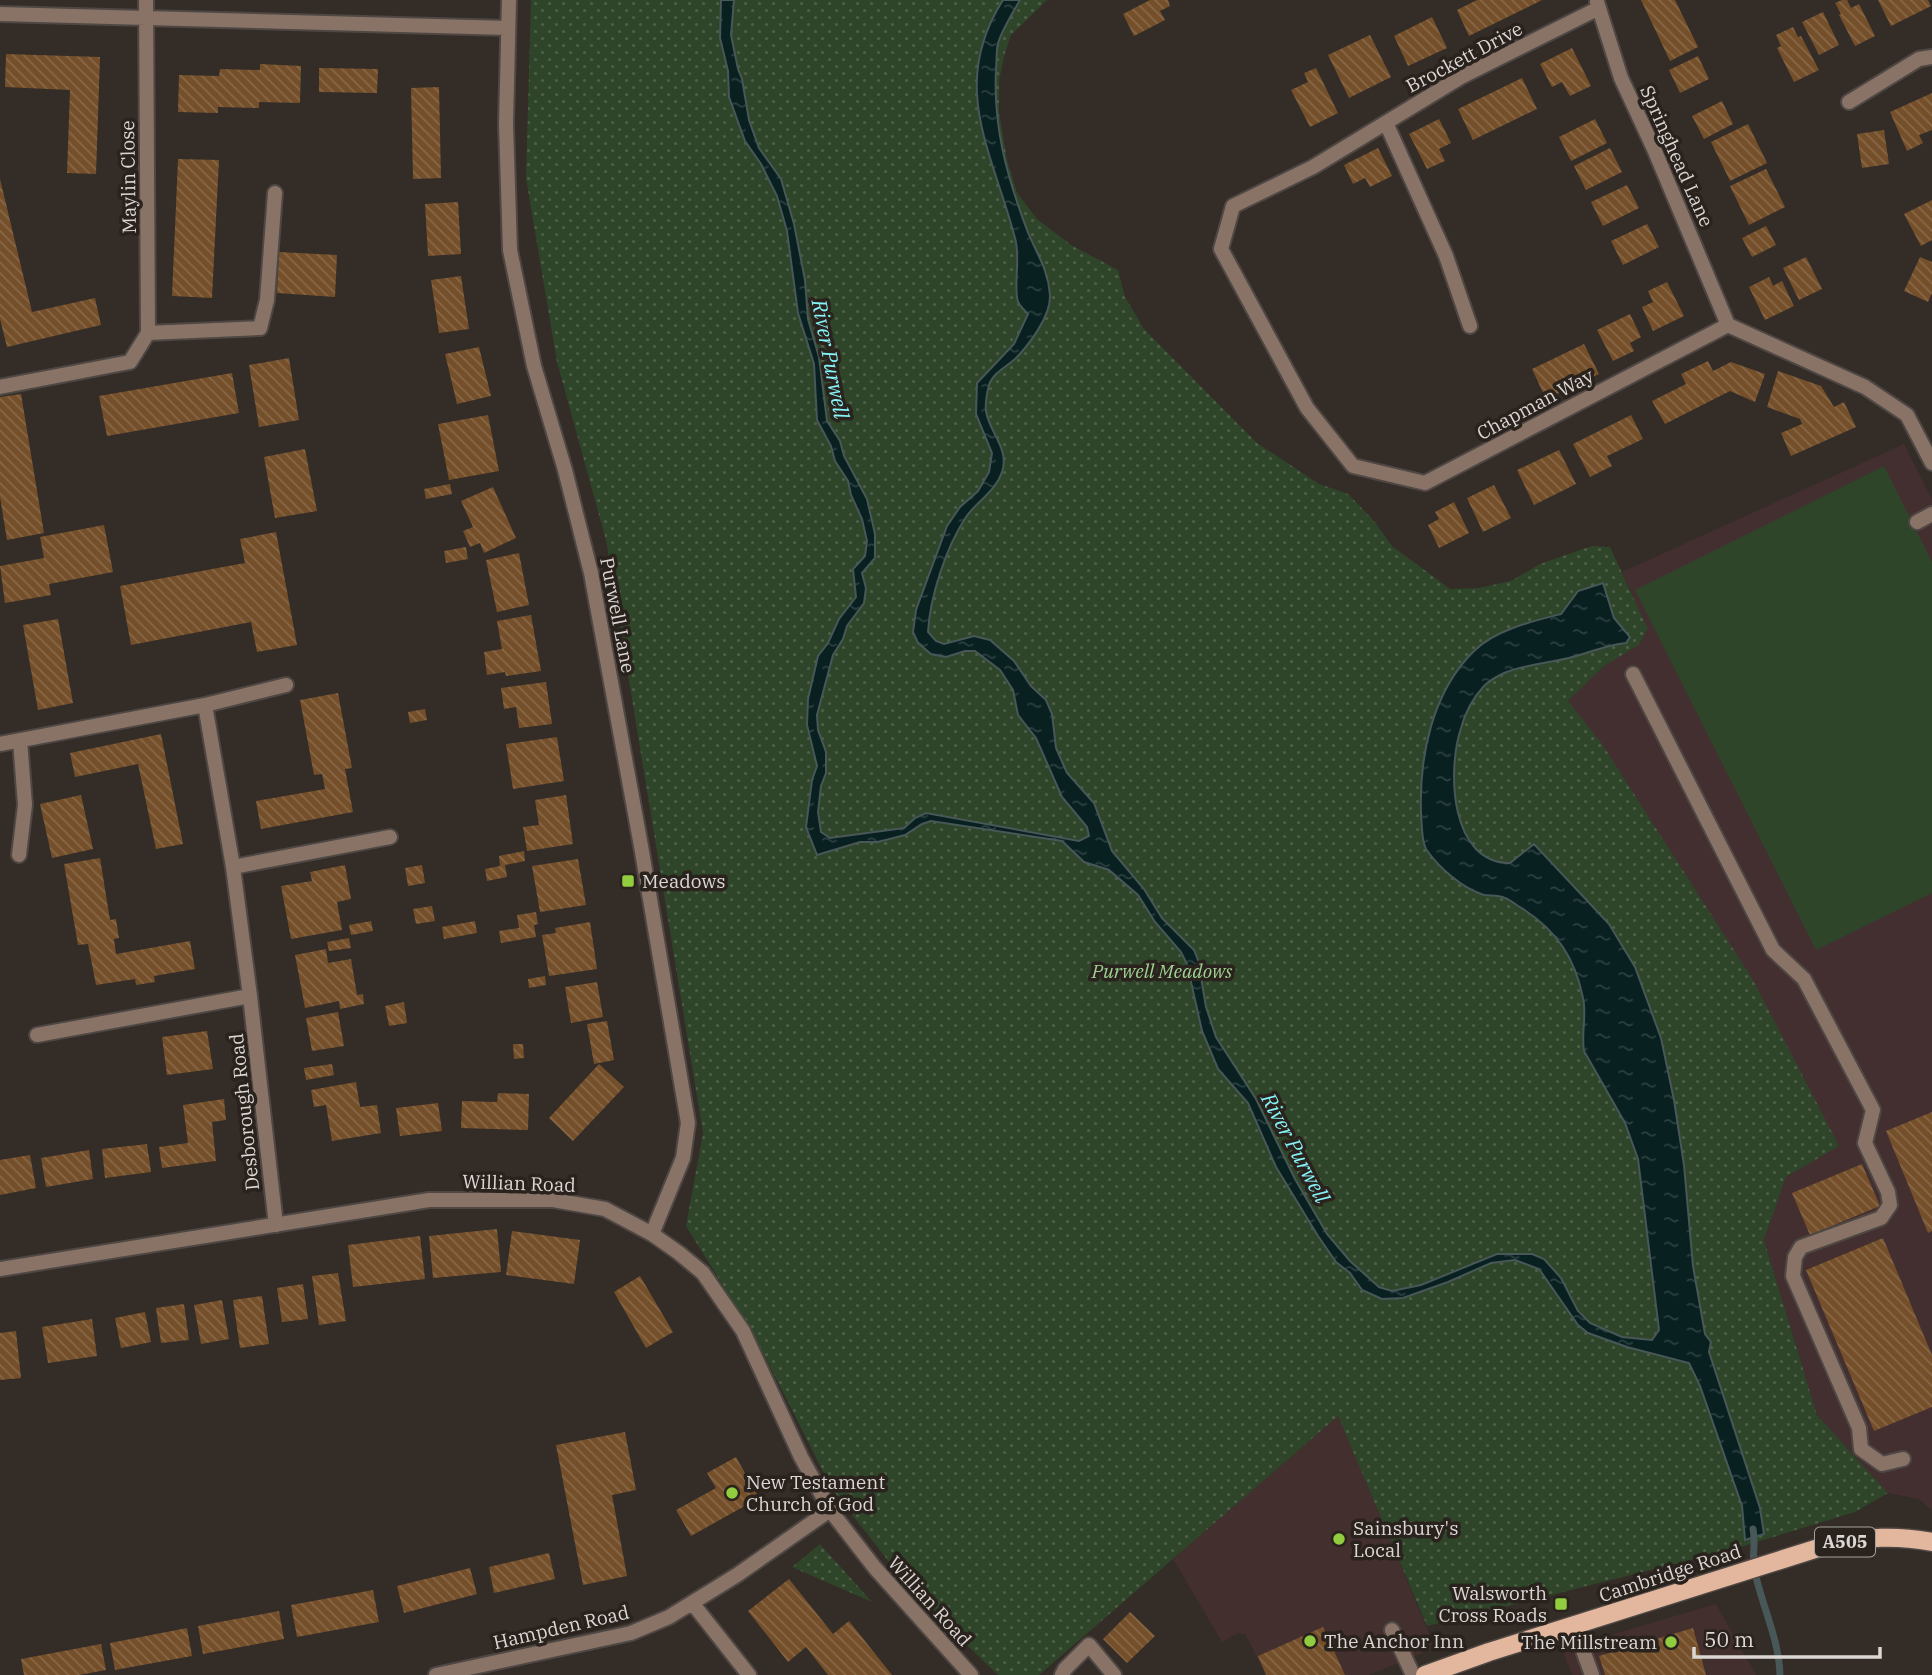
<svg xmlns="http://www.w3.org/2000/svg" width="1932" height="1675" viewBox="0 0 1932 1675" font-family="'IBM Plex Serif',serif">
<style>
.commercial{fill:#432f2d}
.education{fill:#432f30}
.grass{fill:url(#grass-dots)}
.pitch{fill:#2f4529}
.water{fill:url(#water-ripples);stroke:#485757;stroke-width:2}
.lines{fill:none;stroke-linecap:round;stroke-linejoin:round}
.stream{stroke:#485757;stroke-width:7}
.building{fill:url(#building-back-hatch)}
.service-casing{stroke:#4e4743;stroke-width:18}
.minor-casing{stroke:#4e4743;stroke-width:18}
.tertiary-casing{stroke:#4e4743;stroke-width:18}
.primary-casing{stroke:#4e4743;stroke-width:21}
.service{stroke:#887366;stroke-width:14}
.minor{stroke:#887366;stroke-width:14}
.tertiary{stroke:#887366;stroke-width:14}
.primary{stroke:#e3b79e;stroke-width:18}
.poi-dot{fill:#91cd3f;stroke:#29221d;stroke-width:2.5}
.labels{text-anchor:middle;stroke-width:7;stroke-linejoin:round;paint-order:stroke}
.shield{fill:#29221d;stroke:#a6a19d;stroke-width:2}
.shield-label{font-size:18px;font-weight:bold;fill:#dcd7d4}
.street-label{font-size:19px;fill:#dcd7d4;stroke:#29221d}
.poi-label{font-size:19px;fill:#dcd7d4;stroke:#29221d;text-anchor:start}
.park-label{font-size:19px;font-style:italic;fill:#a0d393;stroke:#29221d}
.water-label{font-size:21px;font-style:italic;fill:#86f5f9;stroke:#29221d}
</style>
<defs>
<pattern id="grass-dots" width="8" height="8" patternUnits="userSpaceOnUse" patternTransform="scale(1.75)"><rect width="8" height="8" fill="#2f4529"/><path d="M2 2h.1M6 6h.1" fill="none" stroke="#4d5f47" stroke-width="1.8" stroke-linecap="round"/></pattern>
<pattern id="water-ripples" width="26" height="14" patternUnits="userSpaceOnUse" patternTransform="scale(1.75)"><rect width="26" height="14" fill="#092021"/><path d="M2 4q2-2 4 0t4 0M15 11q2-2 4 0t4 0" fill="none" stroke="#2c4040"/></pattern>
<pattern id="building-back-hatch" width="6" height="6" patternUnits="userSpaceOnUse" patternTransform="scale(1.75)"><rect width="6" height="6" fill="#744f2a"/><path d="M-1 5l2 2M0 0l6 6M5-1l2 2" fill="none" stroke="#876848"/></pattern>
</defs>
<rect width="100%" height="100%" fill="#332c27"/>
<!-- commercial -->
<path class="commercial" d="M1339,1415L1435,1648L1369,1675H1266L1245,1634L1238,1633L1222,1642L1173,1559Z
M1716,1604L1756,1675H1572L1562,1649Z"/>
<!-- education -->
<path class="education" d="M1904,444L1932,499V1511L1919,1499L1888,1493L1817,1415L1764,1240L1786,1177L1839,1145L1568,701L1604,666L1639,645L1648,629L1622,572Z"/>
<!-- grass -->
<path class="grass" d="M531,0H1047L1011,35L1005,53L999,80V112L1007,160L1017,193L1037,219L1071,245L1118,270L1125,297L1144,329L1257,443L1319,484L1348,494L1374,521L1392,546L1450,589L1479,588L1511,581L1540,564L1592,546L1610,547L1648,629L1639,645L1604,666L1568,701L1602,744L1753,980L1839,1146L1786,1177L1764,1240L1817,1415L1888,1493L1855,1512L1734,1549L1427,1626L1338,1416L1039,1675H998L915,1595L832,1489L755,1337L686,1226L703,1133L606,540L557,362L526,178Z
M820,1544L872,1602L792,1567Z"/>
<!-- pitch -->
<path class="pitch" d="M1884,466L1932,562V893L1816,950L1635,590Z"/>
<!-- water -->
<path class="water" d="M721,0H734L731,35L738,69L742,79L749,120L759,148L781,179L794,224L805,280L808,319L819,357L827,421L840,441L844,456L867,499L875,534V558L862,573L866,588L864,603L847,626L843,639L833,655L817,715L818,730L826,752V773L821,786L818,812L821,832L830,838L904,828L915,818L926,813L1079,841L1089,836L1087,827L1062,797L1036,738L1018,715L1013,690L1000,670L975,651H965L946,657L931,654L918,643L913,632L916,610L947,526L960,507L978,491L989,472L992,453L976,414L977,383L1014,344L1028,314C1025,311 1020,306 1018,302C1013,285 1021,259 1015,238C993,153 948,86 1003,0H1020C1012,14 1003,28 998,43C996,51 997,61 996,69C993,127 1007,177 1027,230C1036,253 1048,268 1050,295C1051,316 1029,345 1015,359C1006,367 993,373 989,385C987,392 985,405 986,411C989,432 1010,449 1002,472C996,491 977,501 966,517C946,547 930,597 928,632L936,641L944,644L974,636L990,640L1014,661L1031,686L1046,700L1052,714L1056,748L1067,773L1094,803L1112,851L1144,889L1162,918L1194,950L1198,960L1206,1007L1216,1037L1256,1099L1295,1179L1327,1234L1350,1261L1379,1287L1392,1291L1421,1285L1497,1254H1532L1544,1259L1561,1278L1578,1311L1590,1323L1622,1337L1652,1340L1659,1330L1638,1159L1625,1123L1584,1051C1581,1033 1587,1015 1583,998C1575,958 1557,931 1523,909C1517,906 1511,900 1505,898C1498,895 1490,896 1484,895C1462,888 1439,868 1426,849C1421,840 1422,823 1421,813C1419,757 1432,692 1474,651C1495,630 1533,621 1561,614L1578,591L1603,583L1614,618L1630,637L1626,643C1606,645 1589,653 1569,658C1548,663 1522,665 1502,674C1496,677 1488,682 1484,686C1473,698 1465,713 1461,728C1447,771 1450,863 1510,863L1534,844L1609,924L1635,967L1661,1038L1674,1100L1684,1165L1693,1266L1705,1334L1711,1342L1709,1352L1760,1508L1764,1534L1745,1540L1742,1506L1700,1386L1689,1363L1627,1347L1588,1333L1578,1325L1539,1269L1515,1260L1491,1263L1448,1282L1403,1298L1382,1299L1362,1290L1350,1273L1336,1262L1318,1236L1276,1167L1248,1103L1218,1069L1202,1031L1187,964L1181,952L1155,922L1138,895L1109,870L1084,862L1062,841L931,821L922,824L905,835L878,842H860L817,855L806,827L812,780L817,766L807,725L808,699L818,656L828,643L839,619L856,597L853,569L865,556L867,541L862,519L851,495L848,481L835,461L831,446L817,420L814,364L798,313L787,231L777,196L761,164L745,141L729,97L728,71L720,38Z"/>
<g class="lines">
<!-- stream -->
<path class="stream" d="M1753,1529C1756,1542 1752,1555 1754,1568C1761,1604 1779,1638 1780,1675"/>
</g>
<!-- building -->
<path class="building" d="M1150,0H1168L1170,6L1160,11L1165,20L1134,36L1123,14Z
M1477,0H1542L1469,36L1457,10Z
M1641,0H1675L1698,47L1670,61Z
M1842,0H1847L1851,8L1859,4L1875,36L1855,46L1839,15L1841,14L1835,3Z
M1878,0H1928L1931,6L1891,26Z
M1823,12L1839,45L1819,55L1802,22Z
M1432,17L1447,48L1408,66L1394,36Z
M1793,27L1798,37L1801,36L1819,70L1794,82L1777,48L1781,46L1776,35Z
M1370,35L1391,77L1349,98L1328,55Z
M1572,48L1591,86L1570,96L1562,82L1552,87L1540,64Z
M6,54L100,57L96,174L67,173L70,90L5,87Z
M1698,56L1709,79L1680,93L1669,70Z
M260,64L301,66L300,103L259,102V108L218,107V113L178,112L179,75L219,76L220,69L260,70Z
M319,68L378,69L377,93L319,92Z
M1316,68L1338,113L1310,127L1291,90L1308,82L1304,73Z
M1522,78L1537,109L1473,140L1458,109Z
M439,87L441,178L413,179L411,88Z
M1932,93V130L1919,135L1923,143L1907,151L1890,112Z
M1722,101L1733,124L1704,139L1692,116Z
M1439,119L1451,143L1439,149L1445,161L1427,169L1409,134Z
M1595,119L1607,143L1571,161L1559,137Z
M1748,124L1767,163L1730,181L1711,142Z
M1884,130L1889,164L1862,168L1857,134Z
M1378,148L1392,176L1370,187L1365,178L1353,184L1344,165Z
M1610,148L1622,172L1586,190L1574,166Z
M178,159L219,160L212,298L172,296Z
M1766,169L1785,207L1749,225L1730,186Z
M0,179L32,312L95,298L101,325L7,347L0,319Z
M1627,185L1639,208L1603,226L1591,202Z
M1932,200V240L1921,246L1904,214Z
M458,202L461,254L428,256L425,204Z
M1647,224L1659,247L1623,265L1611,241Z
M1766,226L1776,245L1752,257L1742,238Z
M279,252L337,255L335,297L277,293Z
M1806,257L1822,289L1799,300L1783,268Z
M1920,257L1932,262V293L1928,302L1904,291Z
M461,276L469,329L439,333L431,280Z
M1769,277L1773,286L1782,281L1794,306L1765,320L1749,287Z
M1667,282L1684,316L1653,331L1642,307L1653,302L1648,291Z
M1630,314L1641,337L1630,343L1634,351L1613,361L1597,330Z
M1584,344L1599,374L1546,399L1532,369Z
M479,347L491,396L457,404L445,354Z
M289,358L299,420L259,427L249,365Z
M1708,361L1713,371L1731,362L1765,374L1755,402L1730,391L1665,424L1652,401L1686,384L1681,374Z
M1778,371L1821,386L1834,407L1844,402L1856,427L1791,456L1781,433L1802,424L1800,419L1767,407Z
M232,373L239,413L107,436L99,396Z
M21,394L44,533L7,540L0,497V397Z
M488,415L499,471L449,480L438,424Z
M1631,415L1643,439L1607,456L1612,466L1590,477L1573,444Z
M305,449L317,511L275,518L264,457Z
M1559,450L1576,484L1534,505L1517,470Z
M450,484L452,494L426,499L424,489Z
M1494,485L1511,518L1483,532L1467,498Z
M493,487L516,538L484,553L480,543L470,547L463,531L473,527L461,501Z
M1454,502L1469,533L1439,548L1428,525L1439,519L1435,512Z
M104,525L113,572L49,584L51,595L5,603L0,566L44,558L40,537Z
M276,532L297,645L257,652L251,622L131,645L120,586L245,563L240,539Z
M466,547L468,559L446,563L444,551Z
M519,553L529,605L497,612L486,560Z
M531,615L541,671L506,676L505,672L487,675L484,652L502,649L497,621Z
M58,619L73,703L38,710L23,625Z
M546,682L552,724L519,728L516,707L504,709L501,688Z
M338,693L352,768L345,769L353,812L261,829L256,801L325,789L322,774L314,775L300,700Z
M425,709L427,720L410,723L408,712Z
M161,734L183,844L156,849L138,764L75,777L70,753Z
M557,737L564,781L513,789L506,744Z
M81,795L93,849L52,858L40,804Z
M566,795L573,844L527,851L523,827L539,825L535,800Z
M524,851L525,861L505,865L507,877L487,881L485,869L500,866L499,856Z
M100,858L110,920L116,919L119,938L114,939L116,954L190,941L195,969L154,976L155,982L136,985L135,979L96,985L88,944L78,945L64,864Z
M578,859L586,905L540,912L532,866Z
M345,865L351,899L337,902L342,930L291,939L281,886L312,881L310,872Z
M422,865L425,883L408,886L405,868Z
M432,906L435,921L416,924L413,909Z
M536,912L538,924L534,925L536,937L501,943L499,931L519,928L517,915Z
M371,921L373,931L351,935L349,925Z
M475,921L477,933L444,939L442,927Z
M590,922L597,969L549,976L542,935L556,933L555,928Z
M349,938L351,948L329,951L327,942Z
M326,949L328,963L351,959L357,995L363,994L364,1004L340,1009L339,1001L305,1008L295,955Z
M545,976L546,985L529,988L528,979Z
M597,982L603,1017L571,1023L565,987Z
M404,1002L407,1023L389,1026L385,1006Z
M338,1012L344,1046L312,1051L306,1018Z
M607,1021L614,1060L594,1064L587,1024Z
M207,1031L213,1069L167,1075L162,1037Z
M513,1044H523L524,1058L514,1059Z
M332,1064L334,1075L306,1080L304,1068Z
M599,1064L624,1087L573,1141L549,1118Z
M356,1082L360,1107L377,1105L381,1133L332,1141L326,1105L314,1107L311,1090Z
M498,1093L529,1094L528,1130L461,1128L462,1101L497,1102Z
M224,1099L226,1120L212,1122L216,1161L162,1168L159,1147L188,1143L183,1105Z
M438,1103L442,1131L400,1136L396,1108Z
M1932,1112V1231L1928,1233L1886,1131Z
M147,1144L151,1172L105,1178L102,1149Z
M89,1150L93,1179L46,1187L41,1158Z
M30,1155L36,1188L0,1195V1160Z
M1862,1164L1880,1206L1810,1235L1792,1193Z
M497,1229L501,1272L433,1278L429,1236Z
M512,1231L580,1240L574,1284L506,1275Z
M420,1236L425,1279L353,1287L348,1245Z
M1883,1238L1932,1355V1407L1874,1431L1806,1270Z
M338,1273L346,1321L319,1325L312,1276Z
M640,1276L673,1332L646,1348L614,1292Z
M303,1284L308,1319L282,1322L277,1288Z
M262,1296L269,1344L240,1348L233,1300Z
M222,1300L229,1339L201,1344L194,1305Z
M184,1304L189,1340L161,1343L156,1308Z
M145,1312L151,1342L121,1348L115,1318Z
M92,1319L97,1356L48,1363L42,1327Z
M16,1331L21,1378L0,1380V1333Z
M625,1432L636,1490L612,1495L627,1576L583,1585L556,1445Z
M736,1457L759,1498L691,1536L676,1510L716,1488L707,1473Z
M549,1553L555,1579L494,1593L489,1567Z
M470,1568L477,1594L404,1613L397,1586Z
M789,1579L833,1634L849,1621L892,1675H828L806,1647L788,1662L748,1611Z
M373,1590L379,1622L297,1637L291,1605Z
M279,1611L284,1639L203,1654L198,1626Z
M1130,1612L1155,1636L1127,1663L1103,1639Z
M1323,1627L1345,1675H1266L1258,1656Z
M187,1628L192,1656L115,1670L110,1643Z
M1693,1628L1706,1675H1605L1599,1656Z
M101,1644L106,1670L79,1675H24L21,1659Z"/>
<g class="lines">
<defs>
<path id="service" d="M1917,522L1932,514
M1633,674L1773,950L1804,979L1873,1110L1865,1143L1888,1192L1890,1205L1881,1218L1801,1247L1795,1257L1793,1276L1859,1428L1861,1449L1882,1464L1903,1459
M1574,1626L1592,1675
M1392,1630L1413,1675
M1062,1675L1065,1669L1089,1645L1114,1675"/>
<path id="minor" d="M509,0L506,124L510,250L534,366L565,470L591,573L641,846L688,1123L683,1158L652,1234
M1597,2L1621,78L1654,149L1728,325
M1599,8L1461,77L1313,167L1233,206L1221,249L1307,408L1353,466L1425,483L1728,325
M0,14L508,28
M1849,102L1919,59L1932,57
M1386,123L1446,256L1470,326
M1728,325L1865,387L1907,415L1932,463
M148,333L260,328L267,300L275,193
M0,387L130,362L148,333L146,0
M205,705L286,685
M0,744L205,705L233,867L250,996L276,1225
M19,855L25,805L20,740
M233,867L390,837
M37,1035L250,996
M693,1604L749,1675
M436,1675L631,1633L669,1617L737,1575L830,1510"/>
<path id="tertiary" d="M0,1269L429,1200H553L605,1209L652,1234L679,1253L703,1273L743,1331L801,1457L830,1510L875,1568L971,1675"/>
<path id="primary" d="M1425,1675L1489,1652L1831,1544C1868,1537 1895,1535 1932,1542"/>
</defs>
<!-- service casing -->
<use href="#service" class="service-casing"/>
<!-- minor casing -->
<use href="#minor" class="minor-casing"/>
<!-- tertiary casing -->
<use href="#tertiary" class="tertiary-casing"/>
<!-- primary casing -->
<use href="#primary" class="primary-casing"/>
<!-- service -->
<use href="#service" class="service"/>
<!-- minor -->
<use href="#minor" class="minor"/>
<!-- tertiary -->
<use href="#tertiary" class="tertiary"/>
<!-- primary -->
<use href="#primary" class="primary"/>
</g>
<!-- markers -->
<g class="poi-dot">
<rect x="621" y="874" width="14" height="14" rx="3.5"/>
<circle cx="732" cy="1493" r="7"/>
<circle cx="1339" cy="1539" r="7"/>
<rect x="1554" y="1597" width="14" height="14" rx="3.5"/>
<circle cx="1310" cy="1641" r="7"/>
<circle cx="1671" cy="1642" r="7"/>
</g>
<g class="labels">
<!-- shield labels -->
<rect class="shield" x="1815" y="1527.5" width="60" height="29" rx="5"/>
<g class="shield-label">
<text x="1845" y="1548">A505</text>
</g>
<!-- street labels -->
<g class="street-label">
<text transform="translate(1464 57) rotate(-28)" y="7">Brockett Drive</text>
<text transform="translate(1677 156) rotate(66)" y="7">Springhead Lane</text>
<text transform="translate(128 177) rotate(-91)" y="7">Maylin Close</text>
<text transform="translate(1535 404) rotate(-28)" y="7">Chapman Way</text>
<text transform="translate(618 615) rotate(79)" y="7">Purwell Lane</text>
<text transform="translate(244 1112) rotate(-96)" y="7">Desborough Road</text>
<text transform="translate(519 1183) rotate(2)" y="7">Willian Road</text>
<text transform="translate(1670 1573) rotate(-18)" y="7">Cambridge Road</text>
<text transform="translate(930 1601) rotate(48)" y="7">Willian Road</text>
<text transform="translate(561 1627) rotate(-13)" y="7">Hampden Road</text>
</g>
<!-- poi labels -->
<g class="poi-label">
<text x="642" y="888">Meadows</text>
<text x="746" y="1489">New Testament<tspan x="746" dy="22">Church of God</tspan></text>
<text x="1353" y="1535">Sainsbury's<tspan x="1353" dy="22">Local</tspan></text>
<text x="1547" y="1600" text-anchor="end">Walsworth<tspan x="1547" dy="22">Cross Roads</tspan></text>
<text x="1324" y="1648">The Anchor Inn</text>
<text x="1657" y="1649" text-anchor="end">The Millstream</text>
</g>
<!-- park labels -->
<g class="park-label">
<text x="1162" y="978">Purwell Meadows</text>
</g>
<!-- water labels -->
<g class="water-label">
<text transform="translate(830 359) rotate(79)" y="7">River Purwell</text>
<text transform="translate(1295 1148) rotate(62)" y="7">River Purwell</text>
</g>
</g>
<!-- scale -->
<path d="M1694 1647v10h186v-10" fill="none" stroke="#dcd7d4" stroke-width="3.5"/>
<text x="1704" y="1647" font-size="21" fill="#dcd7d4" stroke="#29221d" stroke-width="5" paint-order="stroke">50 m</text>
</svg>
